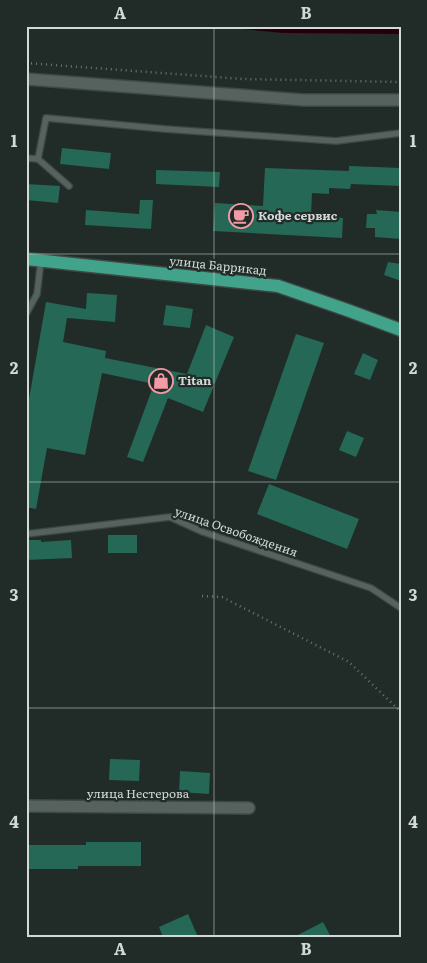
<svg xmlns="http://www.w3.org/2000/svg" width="427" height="963" viewBox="0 0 427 963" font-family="Literata,serif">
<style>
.water{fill:#260006}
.building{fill:#246855}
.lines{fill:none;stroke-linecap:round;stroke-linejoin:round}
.service-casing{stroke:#3e4744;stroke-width:8}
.minor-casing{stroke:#3e4744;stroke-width:14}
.primary-casing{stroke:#3e4744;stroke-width:15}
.path{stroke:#6c7572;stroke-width:2.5;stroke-dasharray:1 4;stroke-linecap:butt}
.service{stroke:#56625e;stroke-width:5.5}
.minor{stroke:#56625e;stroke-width:11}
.primary{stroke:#41a38a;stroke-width:12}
.grid{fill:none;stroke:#d2d9d7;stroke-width:1;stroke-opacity:0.55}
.labels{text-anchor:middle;stroke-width:4.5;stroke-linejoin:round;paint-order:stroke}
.poi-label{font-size:12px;font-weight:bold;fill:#d2d9d7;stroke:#212c28;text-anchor:start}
.street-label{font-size:12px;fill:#d2d9d7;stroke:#212c28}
.neatline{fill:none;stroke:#d2d9d7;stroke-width:2}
.grid-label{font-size:16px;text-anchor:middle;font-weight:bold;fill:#d2d9d7}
</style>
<rect width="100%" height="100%" fill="#212c28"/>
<!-- water -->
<path class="water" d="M212,26H401V34L283,33Z"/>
<!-- building -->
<path class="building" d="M62,148L111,153L109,169L60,164Z
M349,166L401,168V186L351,184L350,189L329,188V194L312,193L311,216L343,218L342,238L213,231L215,203L263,206L265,168L349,171Z
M156,170L220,172L219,187L156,184Z
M26,184L60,186L58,203L26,200Z
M140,200H153L151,229L85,225L86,210L139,214Z
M376,210L401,212V239L375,237V228H366L367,214H377Z
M388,262L401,264V281L384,275Z
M87,293L117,295L115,322L67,318L63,342L106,351L105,358L187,374L206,325L234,337L203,412L168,398L143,462L127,457L154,384L102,373L85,455L47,448L36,509L26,507V416L46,302L86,309Z
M166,305L193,309L190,328L163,325Z
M296,334L324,343L276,480L248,471Z
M363,353L378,360L370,380L354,374Z
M347,431L364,438L356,457L339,450Z
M269,484L359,519L347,549L257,514Z
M108,535H137V553H108Z
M26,540H41V542L71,540L72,558L26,560Z
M110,759L140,760L139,781L109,780Z
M180,771L210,773L209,794L179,792Z
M86,842H141V866H78V869H26V845H86Z
M188,914L198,937H163L159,927Z
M323,922L331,937H294Z"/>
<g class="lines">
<defs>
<path id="service" d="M26,158L38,159L46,118L165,129L336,141L401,133
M38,159L69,186
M26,314L37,294L41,260
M26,534L170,517L203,532L371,588L401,608"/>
<path id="minor" d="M26,79L304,100H401
M26,806L249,808"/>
<path id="primary" d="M26,259L278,286L347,310L401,330"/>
</defs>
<!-- service casing -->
<use href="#service" class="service-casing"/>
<!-- minor casing -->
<use href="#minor" class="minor-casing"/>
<!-- primary casing -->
<use href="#primary" class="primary-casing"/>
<!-- path -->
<path class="path" d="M26,63L243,79L401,82
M202,596L222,597L349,662L401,712"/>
<!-- service -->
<use href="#service" class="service"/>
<!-- minor -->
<use href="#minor" class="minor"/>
<!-- primary -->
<use href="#primary" class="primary"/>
</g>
<!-- grid -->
<path class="grid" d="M214,26V937M26,254H401M26,482H401M26,708H401"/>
<!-- icons -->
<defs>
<symbol id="cafe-ring" viewBox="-11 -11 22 22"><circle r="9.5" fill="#212c28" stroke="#f49aa6" stroke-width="1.5"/><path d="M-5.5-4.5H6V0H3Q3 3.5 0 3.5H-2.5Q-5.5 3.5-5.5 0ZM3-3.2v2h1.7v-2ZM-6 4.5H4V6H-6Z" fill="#f49aa6"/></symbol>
<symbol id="shop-ring" viewBox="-11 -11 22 22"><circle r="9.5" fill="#212c28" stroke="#f49aa6" stroke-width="1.5"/><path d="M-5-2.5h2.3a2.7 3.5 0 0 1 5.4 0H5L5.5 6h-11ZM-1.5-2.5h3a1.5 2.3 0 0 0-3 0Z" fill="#f49aa6"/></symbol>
</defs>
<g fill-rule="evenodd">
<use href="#cafe-ring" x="227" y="202" width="28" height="28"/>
<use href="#shop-ring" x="147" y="367" width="28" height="28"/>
</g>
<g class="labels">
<!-- poi labels -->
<g class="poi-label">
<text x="258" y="220">Кофе сервис</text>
<text x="178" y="385">Titan</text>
</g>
<!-- street labels -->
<g class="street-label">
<text transform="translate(218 266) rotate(6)" y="4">улица Баррикад</text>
<text transform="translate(236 532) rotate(19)" y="4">улица Освобождения</text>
<text x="138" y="798">улица Нестерова</text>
</g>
</g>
<!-- border -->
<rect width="427" height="963" fill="none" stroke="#212c28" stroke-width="55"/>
<rect x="28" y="28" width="372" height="908" class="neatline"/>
<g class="grid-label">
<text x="120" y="19">A</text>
<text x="306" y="19">B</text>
<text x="14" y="147">1</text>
<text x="413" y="147">1</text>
<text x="14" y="374">2</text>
<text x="413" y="374">2</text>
<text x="14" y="601">3</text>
<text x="413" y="601">3</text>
<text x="14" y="828">4</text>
<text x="413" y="828">4</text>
<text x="120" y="955">A</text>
<text x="306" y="955">B</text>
</g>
</svg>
